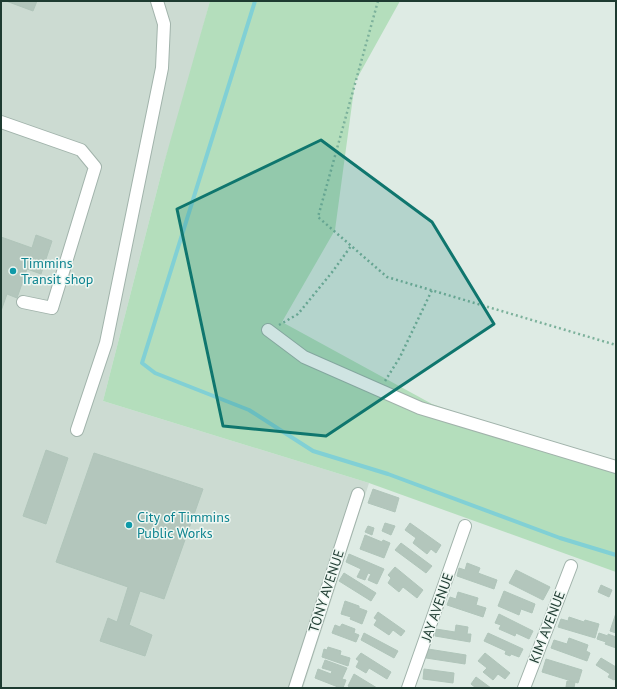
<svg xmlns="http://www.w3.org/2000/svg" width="617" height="689" viewBox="0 0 617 689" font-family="'PT Sans',sans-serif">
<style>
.built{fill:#ccdbd2}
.green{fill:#b4debc}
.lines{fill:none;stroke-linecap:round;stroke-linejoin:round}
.stream{stroke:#81d0d5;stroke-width:4}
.building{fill:#b3c6bc;stroke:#b0c5ba}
.minor-casing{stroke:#a1b3ab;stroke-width:14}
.path{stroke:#7cb19b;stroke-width:2.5;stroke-dasharray:2 3;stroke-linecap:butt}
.minor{stroke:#fff;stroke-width:12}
.marked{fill:#0f766e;fill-opacity:0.2;stroke:#0f766e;stroke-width:3;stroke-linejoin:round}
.culture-dot{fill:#0f9aa8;stroke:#eef7f2;stroke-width:1.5}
.labels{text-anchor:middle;stroke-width:3;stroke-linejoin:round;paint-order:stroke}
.culture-label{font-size:14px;fill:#0d838f;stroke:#eef7f2;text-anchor:start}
.street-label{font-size:14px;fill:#1e3b31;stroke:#eef7f2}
</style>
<rect width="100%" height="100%" fill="#deebe4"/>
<!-- built -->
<path class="built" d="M1,1H210L180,113L164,163L103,401L369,483L303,688H1Z"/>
<!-- green -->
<path class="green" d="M210,1H400L355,82L335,230L282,322L432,404L616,469V572L369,483L103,401L164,163Z"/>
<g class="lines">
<!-- stream -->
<path class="stream" d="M255,1L142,363L155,373L249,410L313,451L388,474L560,538L616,555"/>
</g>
<!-- building -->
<path class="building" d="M6,1H37L33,11Z
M36,235L52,241L41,274L27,269L17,298L7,294L1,311V237L32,248Z
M46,450L68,458L46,524L23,516Z
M94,453L203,489L164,599L140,591L129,625L152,635L145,656L100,641L108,618L117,622L128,587L56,562Z
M373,489L399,498L395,512L368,503Z
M385,523L395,526L391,535L382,531Z
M410,523L441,545L436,553L431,549L427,554L413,543L416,538L405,530Z
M368,526L374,528L372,535L365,532Z
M365,535L382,542L383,540L390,543L384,558L360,549Z
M401,543L432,566L426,573L395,550Z
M349,554L384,569L377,584L368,580L371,574L368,573L365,580L357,577L361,569L346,562Z
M467,563L480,568L478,573L497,580L494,589L457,576L459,568L465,570Z
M395,567L423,590L417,598L403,587L399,592L388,583L391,578L388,575Z
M516,570L550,587L543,600L509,583Z
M344,573L376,593L371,601L339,581Z
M601,585L612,590L609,597L598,592Z
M504,591L535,604L532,613L521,609L519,615L498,606Z
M458,592L478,598L476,605L486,608L483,617L447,605L450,597L456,599Z
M345,601L359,606V608L367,611L362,624L350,619L351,617L341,614Z
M378,612L405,631L401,636L393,630L389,635L374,625L377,620L374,618Z
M616,613V633L610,631Z
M499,614L533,631L529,639L516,633L515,636L499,629L501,625L495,623Z
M569,617L584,622L585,620L599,624L595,638L558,627L561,619L568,621Z
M342,624L355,629L354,633L359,635L356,642L332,633L335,625L340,627Z
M456,625L468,627L467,634H471L470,642L435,636L436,629L455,632Z
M364,633L398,651L394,658L361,640Z
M488,633L523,649L519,657L511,654L510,656L505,654L506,651L484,641Z
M599,633L608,636V634L616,637V648L605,644L606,642L597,639Z
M569,638L588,645L586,651L590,653L587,661L551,648L554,640L567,644Z
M328,647L341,651L340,655L350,658L348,666L322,657L324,649L327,650Z
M428,649L466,655L465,664L426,658Z
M361,653L391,672L387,679L369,668L366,673L356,667L359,661L356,659Z
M485,653L510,673L505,679L498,674L493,680L483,672L487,668L478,661Z
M601,658L616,667V678L614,680L608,677L610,674L596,665Z
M546,659L582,670L578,683L542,672Z
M325,660L347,668L342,679L346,680L343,688H338V687L315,678L318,669L331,674L332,671L322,668Z
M424,669L454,673L453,683L423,679Z
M354,674L377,688H351L348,686Z
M476,677L491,688H476L471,684Z
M567,681L575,682L574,688L566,687Z"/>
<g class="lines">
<defs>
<path id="minor" d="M1,122L81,150L95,167L52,308L23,302
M268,330L304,357L420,408L616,467
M77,430L106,343L162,68L164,24L157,1
M295,688L358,494
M408,688L465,526
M524,688L571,566"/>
</defs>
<!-- minor casing -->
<use href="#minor" class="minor-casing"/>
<!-- path -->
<path class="path" d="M378,1L318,217L387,277L616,345
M279,325L298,314L333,271L351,246
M385,381L400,357L432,290"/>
<!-- minor -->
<use href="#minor" class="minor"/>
</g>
<!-- marked area -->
<path class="marked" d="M321,140L432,222L494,324L326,436L223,426L177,209Z"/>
<!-- markers -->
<g class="culture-dot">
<circle cx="13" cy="271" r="4"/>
<circle cx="129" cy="525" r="4"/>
</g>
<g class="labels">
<!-- culture labels -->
<g class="culture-label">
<text x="21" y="268">Timmins<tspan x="21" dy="16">Transit shop</tspan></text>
<text x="137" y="522">City of Timmins<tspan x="137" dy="16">Public Works</tspan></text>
</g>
<!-- street labels -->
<g class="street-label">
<text transform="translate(326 591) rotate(-72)" y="5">TONY AVENUE</text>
<text transform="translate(437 607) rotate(-71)" y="5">JAY AVENUE</text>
<text transform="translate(547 627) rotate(-69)" y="5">KIM AVENUE</text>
</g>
</g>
<!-- border -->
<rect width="617" height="689" fill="none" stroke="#1e3b31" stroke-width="4"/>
</svg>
